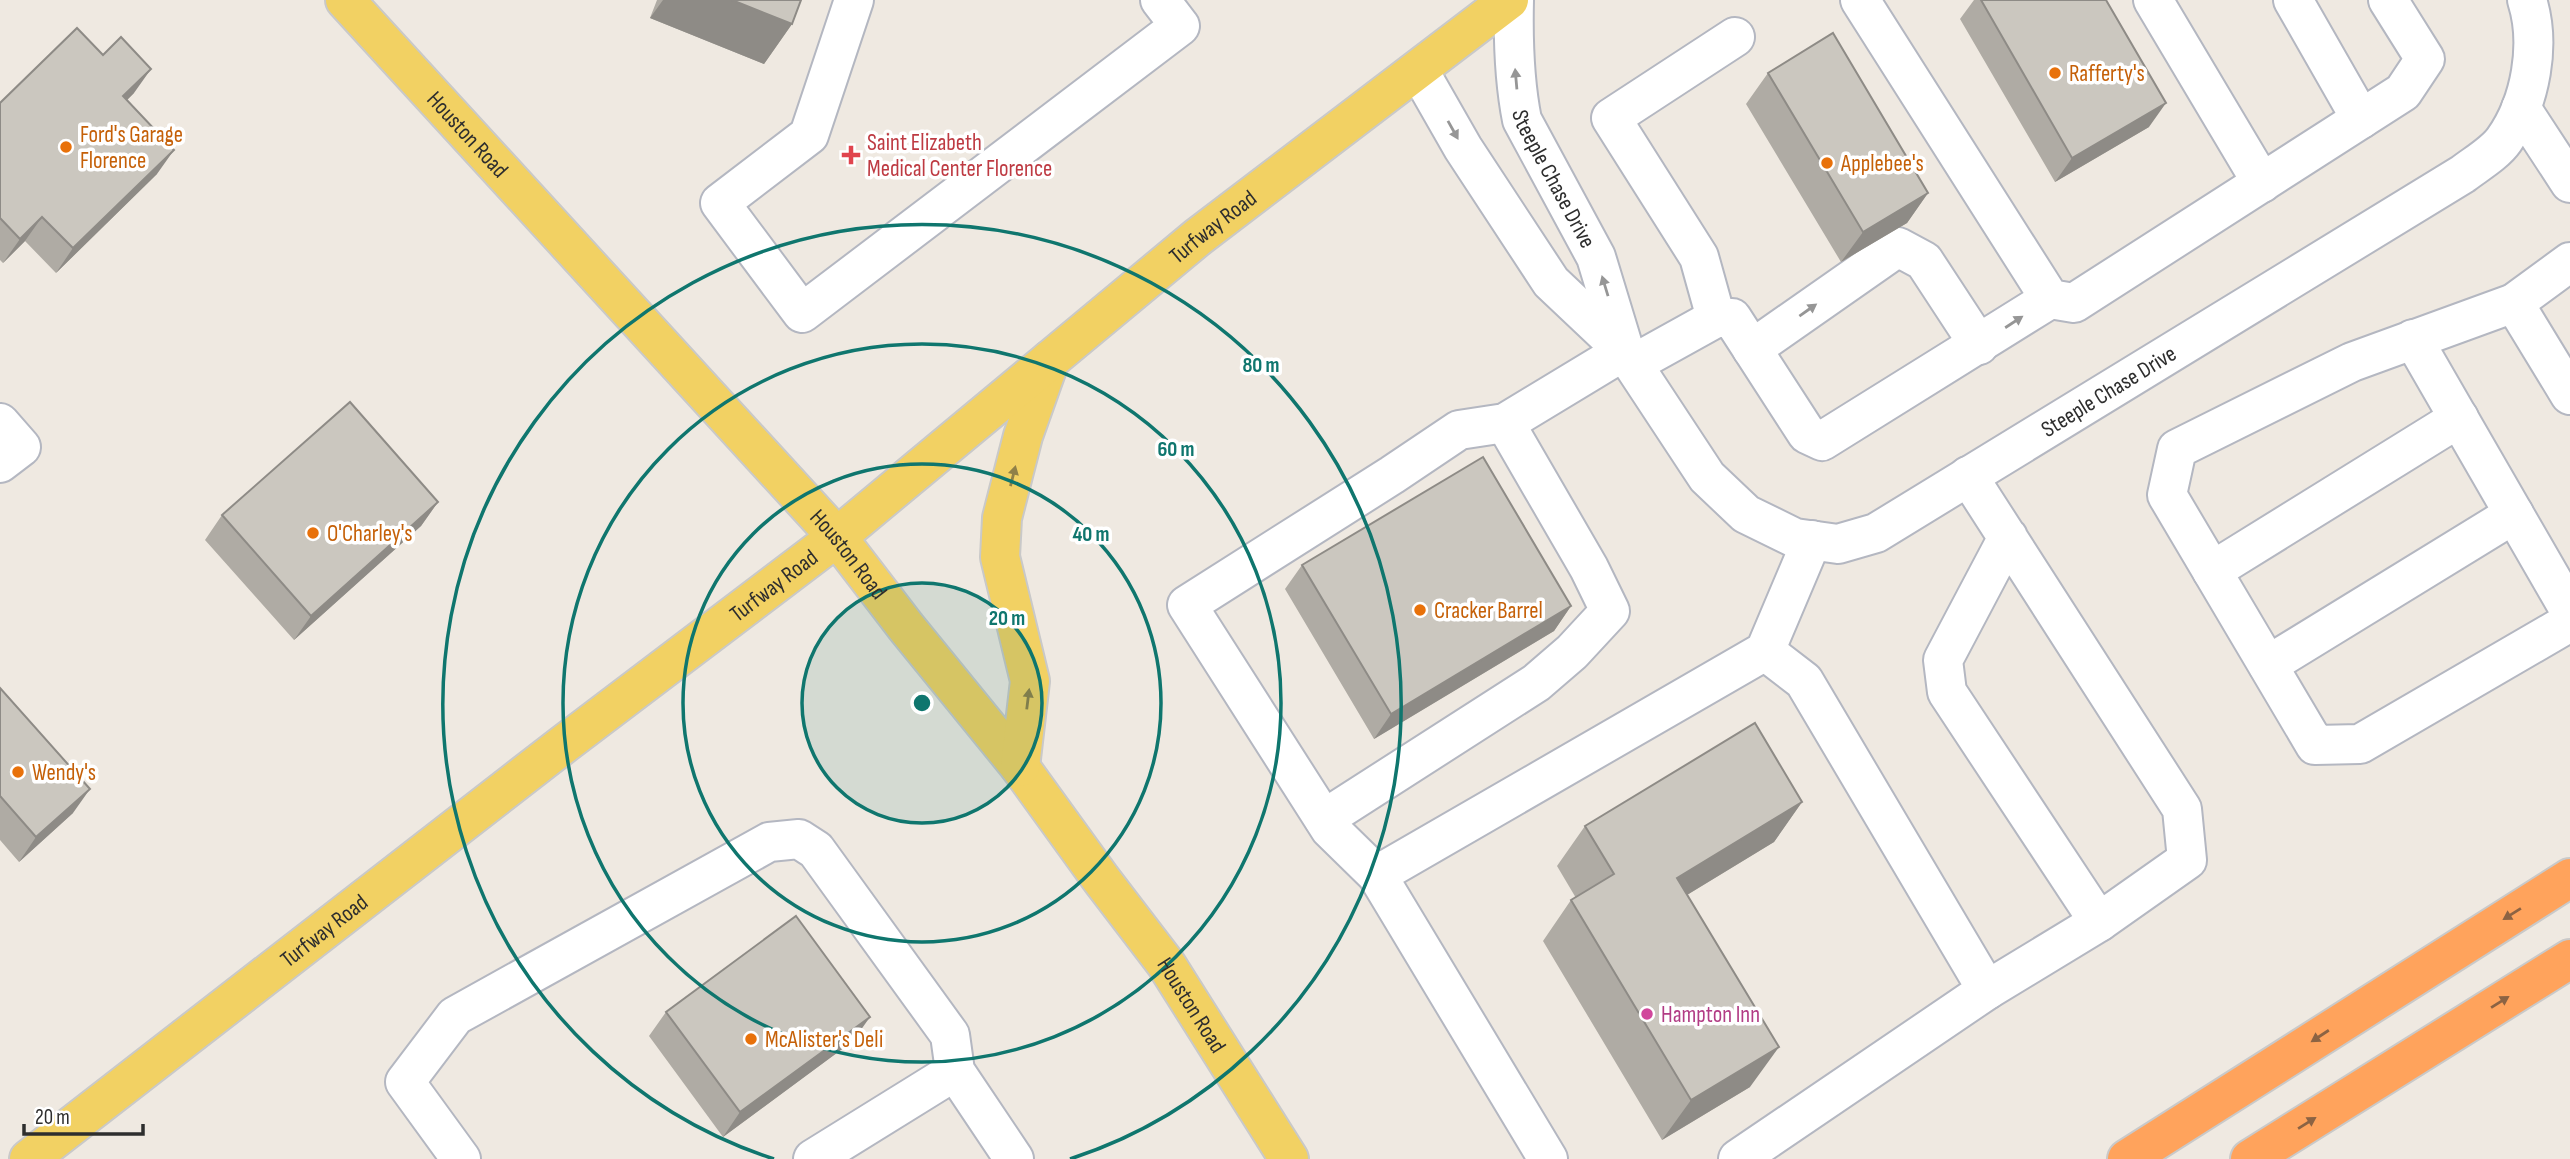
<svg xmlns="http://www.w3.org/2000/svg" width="2570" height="1159" viewBox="0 0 2570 1159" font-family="'Sofia Sans Condensed',sans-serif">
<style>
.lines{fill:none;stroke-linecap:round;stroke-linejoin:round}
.minor-casing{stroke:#b4b7c1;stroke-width:42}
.major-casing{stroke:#c9c9c9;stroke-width:42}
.highway-casing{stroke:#c9c9c9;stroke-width:42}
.minor{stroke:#fff;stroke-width:38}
.major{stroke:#f2d163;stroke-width:38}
.highway{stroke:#ffa35c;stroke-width:38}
.wall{fill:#afaba4}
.shaded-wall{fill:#8e8b86}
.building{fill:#cbc7bf;stroke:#8e8b86;stroke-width:2}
.oneway{fill:#969696}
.oneway2{fill:#908048}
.oneway3{fill:#8c6343}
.ring{fill:none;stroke:#0f766e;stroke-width:3.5}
.food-dot{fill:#e8710a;stroke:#fff;stroke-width:2.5}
.health-dot{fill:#e0444e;stroke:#fff;stroke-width:2.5}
.hotel-dot{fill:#d1479c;stroke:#fff;stroke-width:2.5}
.labels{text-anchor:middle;stroke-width:7;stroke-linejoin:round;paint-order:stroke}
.food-label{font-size:23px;fill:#c56008;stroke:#fff;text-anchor:start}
.street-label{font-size:23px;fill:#2e2e2e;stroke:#fff}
.health-label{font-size:23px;fill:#be3a42;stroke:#fff;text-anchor:start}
.hotel-label{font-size:23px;fill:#b23c85;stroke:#fff;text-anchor:start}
.centre{fill:#0f766e;stroke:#fff;stroke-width:3.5}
.ring-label{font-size:21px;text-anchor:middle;font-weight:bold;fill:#0f766e;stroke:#fff;stroke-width:7;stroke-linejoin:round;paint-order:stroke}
</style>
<rect width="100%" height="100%" fill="#efe9e1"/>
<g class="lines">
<defs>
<g id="minor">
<path d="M854,0L809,135L720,203L802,313L1180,26L1160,0"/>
<path id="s1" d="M1514,0C1513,41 1514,80 1522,120L1596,257L1624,349"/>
<path d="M1860,0L2050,299L2074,303L2403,92L2425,59L2388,0"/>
<path d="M2153,0L2262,183"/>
<path d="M2293,0L2361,119"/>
<path id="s2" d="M1419,71L1463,148L1551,282L1624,351L1707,477L1746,514L1795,538L1838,544L1876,533L2463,174C2476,164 2495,153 2504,140C2531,102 2541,44 2527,0"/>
<path d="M2521,108L2570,183"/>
<path d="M2570,262L2514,303L2352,362L2177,449L2167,495L2315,745L2360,744L2570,622"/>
<path d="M2514,303L2570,395"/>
<path d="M1716,318L1699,257L1611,118L1735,37"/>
<path d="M2413,339L2570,611"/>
<path d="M1752,349L1898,247L1924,261L1979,345"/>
<path d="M1633,364L1716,318H1732L1807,434L1822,441L2050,299"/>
<path d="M0,423L21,447L0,463"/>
<path d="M1968,476L2182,809L2187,860L2099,922L1947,692L1943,660L2008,537"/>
<path d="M2212,571L2459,418"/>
<path d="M2268,665L2514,514"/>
<path d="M1324,819L1536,683L1572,652L1610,611L1589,568L1505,423"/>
<path d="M1377,875L1330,829L1187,605L1392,475L1459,430L1505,423L1624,351"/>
<path d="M1987,990L2099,922"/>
<path d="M461,1159L405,1082L455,1016L769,842L799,839L816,850L950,1035L955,1071L1014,1159"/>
<path d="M813,1159L955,1071"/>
<path d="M1548,1159L1377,875L1765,651L1812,540"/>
<path d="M1738,1159L1987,990L1804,681L1765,651"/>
</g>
<g id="major">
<path id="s3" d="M345,0L837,537L906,627L1020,767L1101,879L1166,964L1289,1159"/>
<path d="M1020,767L1030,681L1000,557L1002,518L1023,436L1050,360"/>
<path id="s4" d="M29,1159L564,744L837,537L1198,237L1509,0"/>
</g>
<path id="highway" d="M2127,1159L2570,878
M2250,1159L2570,959"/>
</defs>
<!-- minor casing -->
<use href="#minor" class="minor-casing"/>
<!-- major casing -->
<use href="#major" class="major-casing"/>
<!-- highway casing -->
<use href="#highway" class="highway-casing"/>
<!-- minor -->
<use href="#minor" class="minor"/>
<!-- major -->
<use href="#major" class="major"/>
<!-- highway -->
<use href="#highway" class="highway"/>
</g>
<!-- wall -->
<path class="wall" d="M657,0H801L792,24L764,64L650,18Z
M1974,0H1981L2149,127L2055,182L1960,19Z
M1768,73L1928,193L1907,223L1841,262L1746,104Z
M134,93L127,100L157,174L56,273L25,241L3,263L0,260V103Z
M438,502L421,526L294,640L205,540L222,515Z
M1302,565L1571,606L1554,631L1374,739L1285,589Z
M0,688L73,813L19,862L0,840Z
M1802,802L1774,842L1687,895L1750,1087L1662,1140L1543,941L1571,900L1576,898L1557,866L1585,826Z
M666,1012L853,1041L723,1137L649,1036Z"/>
<!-- shaded-wall -->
<path class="shaded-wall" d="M663,0H732L792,24L764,64L650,18Z
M151,69L134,93L106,121L123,96Z
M2166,103L2149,127L2055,182L2072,158Z
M174,150L157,174L56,273L73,248Z
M1928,193L1907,223L1841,262L1863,232Z
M42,217L25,241L3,263L20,239Z
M438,502L421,526L294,640L311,616Z
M1571,606L1554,631L1374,739L1391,714Z
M90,789L73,813L19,862L36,837Z
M1802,802L1774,842L1649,918L1677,878Z
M870,1017L853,1041L723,1137L740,1112Z
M1779,1047L1750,1087L1662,1140L1691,1100Z"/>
<!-- building -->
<path class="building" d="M732,0H801L792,24Z
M1981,0H2106L2166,103L2072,158Z
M77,28L103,55L121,37L151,69L123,96L174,150L73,248L42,217L20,239L0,218V103Z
M1833,33L1928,193L1863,232L1768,73Z
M350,402L438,502L311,616L222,515Z
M1483,457L1571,606L1391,714L1302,565Z
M0,688L90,789L36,837L0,796Z
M1755,723L1802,802L1677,878L1779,1047L1691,1100L1571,900L1614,874L1585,826Z
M796,916L870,1017L740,1112L666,1012Z"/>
<!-- one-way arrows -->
<defs><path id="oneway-solid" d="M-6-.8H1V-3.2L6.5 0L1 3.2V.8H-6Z" transform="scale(1.75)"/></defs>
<g class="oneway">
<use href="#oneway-solid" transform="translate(1516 79) rotate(-95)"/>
<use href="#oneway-solid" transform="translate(1453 130) rotate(61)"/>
<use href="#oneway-solid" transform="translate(1605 286) rotate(-107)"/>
<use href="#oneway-solid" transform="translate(1808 310) rotate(-35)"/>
<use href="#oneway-solid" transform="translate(2014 322) rotate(-33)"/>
</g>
<g class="oneway2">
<use href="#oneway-solid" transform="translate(1013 476) rotate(-76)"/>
<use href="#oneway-solid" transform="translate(1028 699) rotate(-83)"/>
</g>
<g class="oneway3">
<use href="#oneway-solid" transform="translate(2512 914) rotate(148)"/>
<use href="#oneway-solid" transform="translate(2500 1002) rotate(-32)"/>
<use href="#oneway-solid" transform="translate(2320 1036) rotate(147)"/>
<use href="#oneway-solid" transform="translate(2307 1123) rotate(-32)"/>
</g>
<!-- distance rings -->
<circle cx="922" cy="703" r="120" fill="#0f766e" fill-opacity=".12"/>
<g class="ring">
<circle cx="922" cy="703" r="120"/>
<circle cx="922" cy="703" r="239"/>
<circle cx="922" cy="703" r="359"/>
<path d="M774 1159A479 479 0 1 1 1070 1159"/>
</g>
<!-- markers -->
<g class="food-dot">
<circle cx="2055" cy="73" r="7"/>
<circle cx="66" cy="147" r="7"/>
<circle cx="1827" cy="163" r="7"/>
<circle cx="313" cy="533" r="7"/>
<circle cx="1420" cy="610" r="7"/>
<circle cx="18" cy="772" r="7"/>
<circle cx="751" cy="1039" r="7"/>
</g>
<path class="health-dot" d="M847.5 144.5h7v7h7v7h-7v7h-7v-7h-7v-7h7z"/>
<circle class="hotel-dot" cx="1647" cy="1014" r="7"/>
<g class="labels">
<!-- food labels -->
<g class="food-label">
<text x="2069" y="81">Rafferty's</text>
<text x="80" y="142">Ford's Garage<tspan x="80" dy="26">Florence</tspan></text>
<text x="1841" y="171">Applebee's</text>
<text x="327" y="541">O'Charley's</text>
<text x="1434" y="618">Cracker Barrel</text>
<text x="32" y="780">Wendy's</text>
<text x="765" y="1047">McAlister's Deli</text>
</g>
<!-- street labels -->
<g class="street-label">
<text dy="8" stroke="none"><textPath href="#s3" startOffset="182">Houston Road</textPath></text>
<text dy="8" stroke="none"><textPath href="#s1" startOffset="187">Steeple Chase Drive</textPath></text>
<text dy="8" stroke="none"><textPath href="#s4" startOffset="1507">Turfway Road</textPath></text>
<text dy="8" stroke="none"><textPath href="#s2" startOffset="964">Steeple Chase Drive</textPath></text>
<text dy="8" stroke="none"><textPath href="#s3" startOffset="749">Houston Road</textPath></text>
<text dy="8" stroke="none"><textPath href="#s4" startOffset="940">Turfway Road</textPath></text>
<text dy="8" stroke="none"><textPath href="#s4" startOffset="373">Turfway Road</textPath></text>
<text dy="8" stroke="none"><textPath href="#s3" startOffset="1316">Houston Road</textPath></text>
</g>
<!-- health labels -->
<g class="health-label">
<text x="867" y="150">Saint Elizabeth<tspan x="867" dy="26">Medical Center Florence</tspan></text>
</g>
<!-- hotel labels -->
<g class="hotel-label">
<text x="1661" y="1022">Hampton Inn</text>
</g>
</g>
<circle cx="922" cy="703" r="10" class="centre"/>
<g class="ring-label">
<text x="1261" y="372">80 m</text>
<text x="1176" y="456">60 m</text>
<text x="1091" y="541">40 m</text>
<text x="1007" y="625">20 m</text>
</g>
<!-- scale -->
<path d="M24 1124v10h119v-10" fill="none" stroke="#2e2e2e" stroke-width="3.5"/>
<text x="35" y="1124" font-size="21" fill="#2e2e2e" stroke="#ffffff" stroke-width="5" paint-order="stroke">20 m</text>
</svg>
